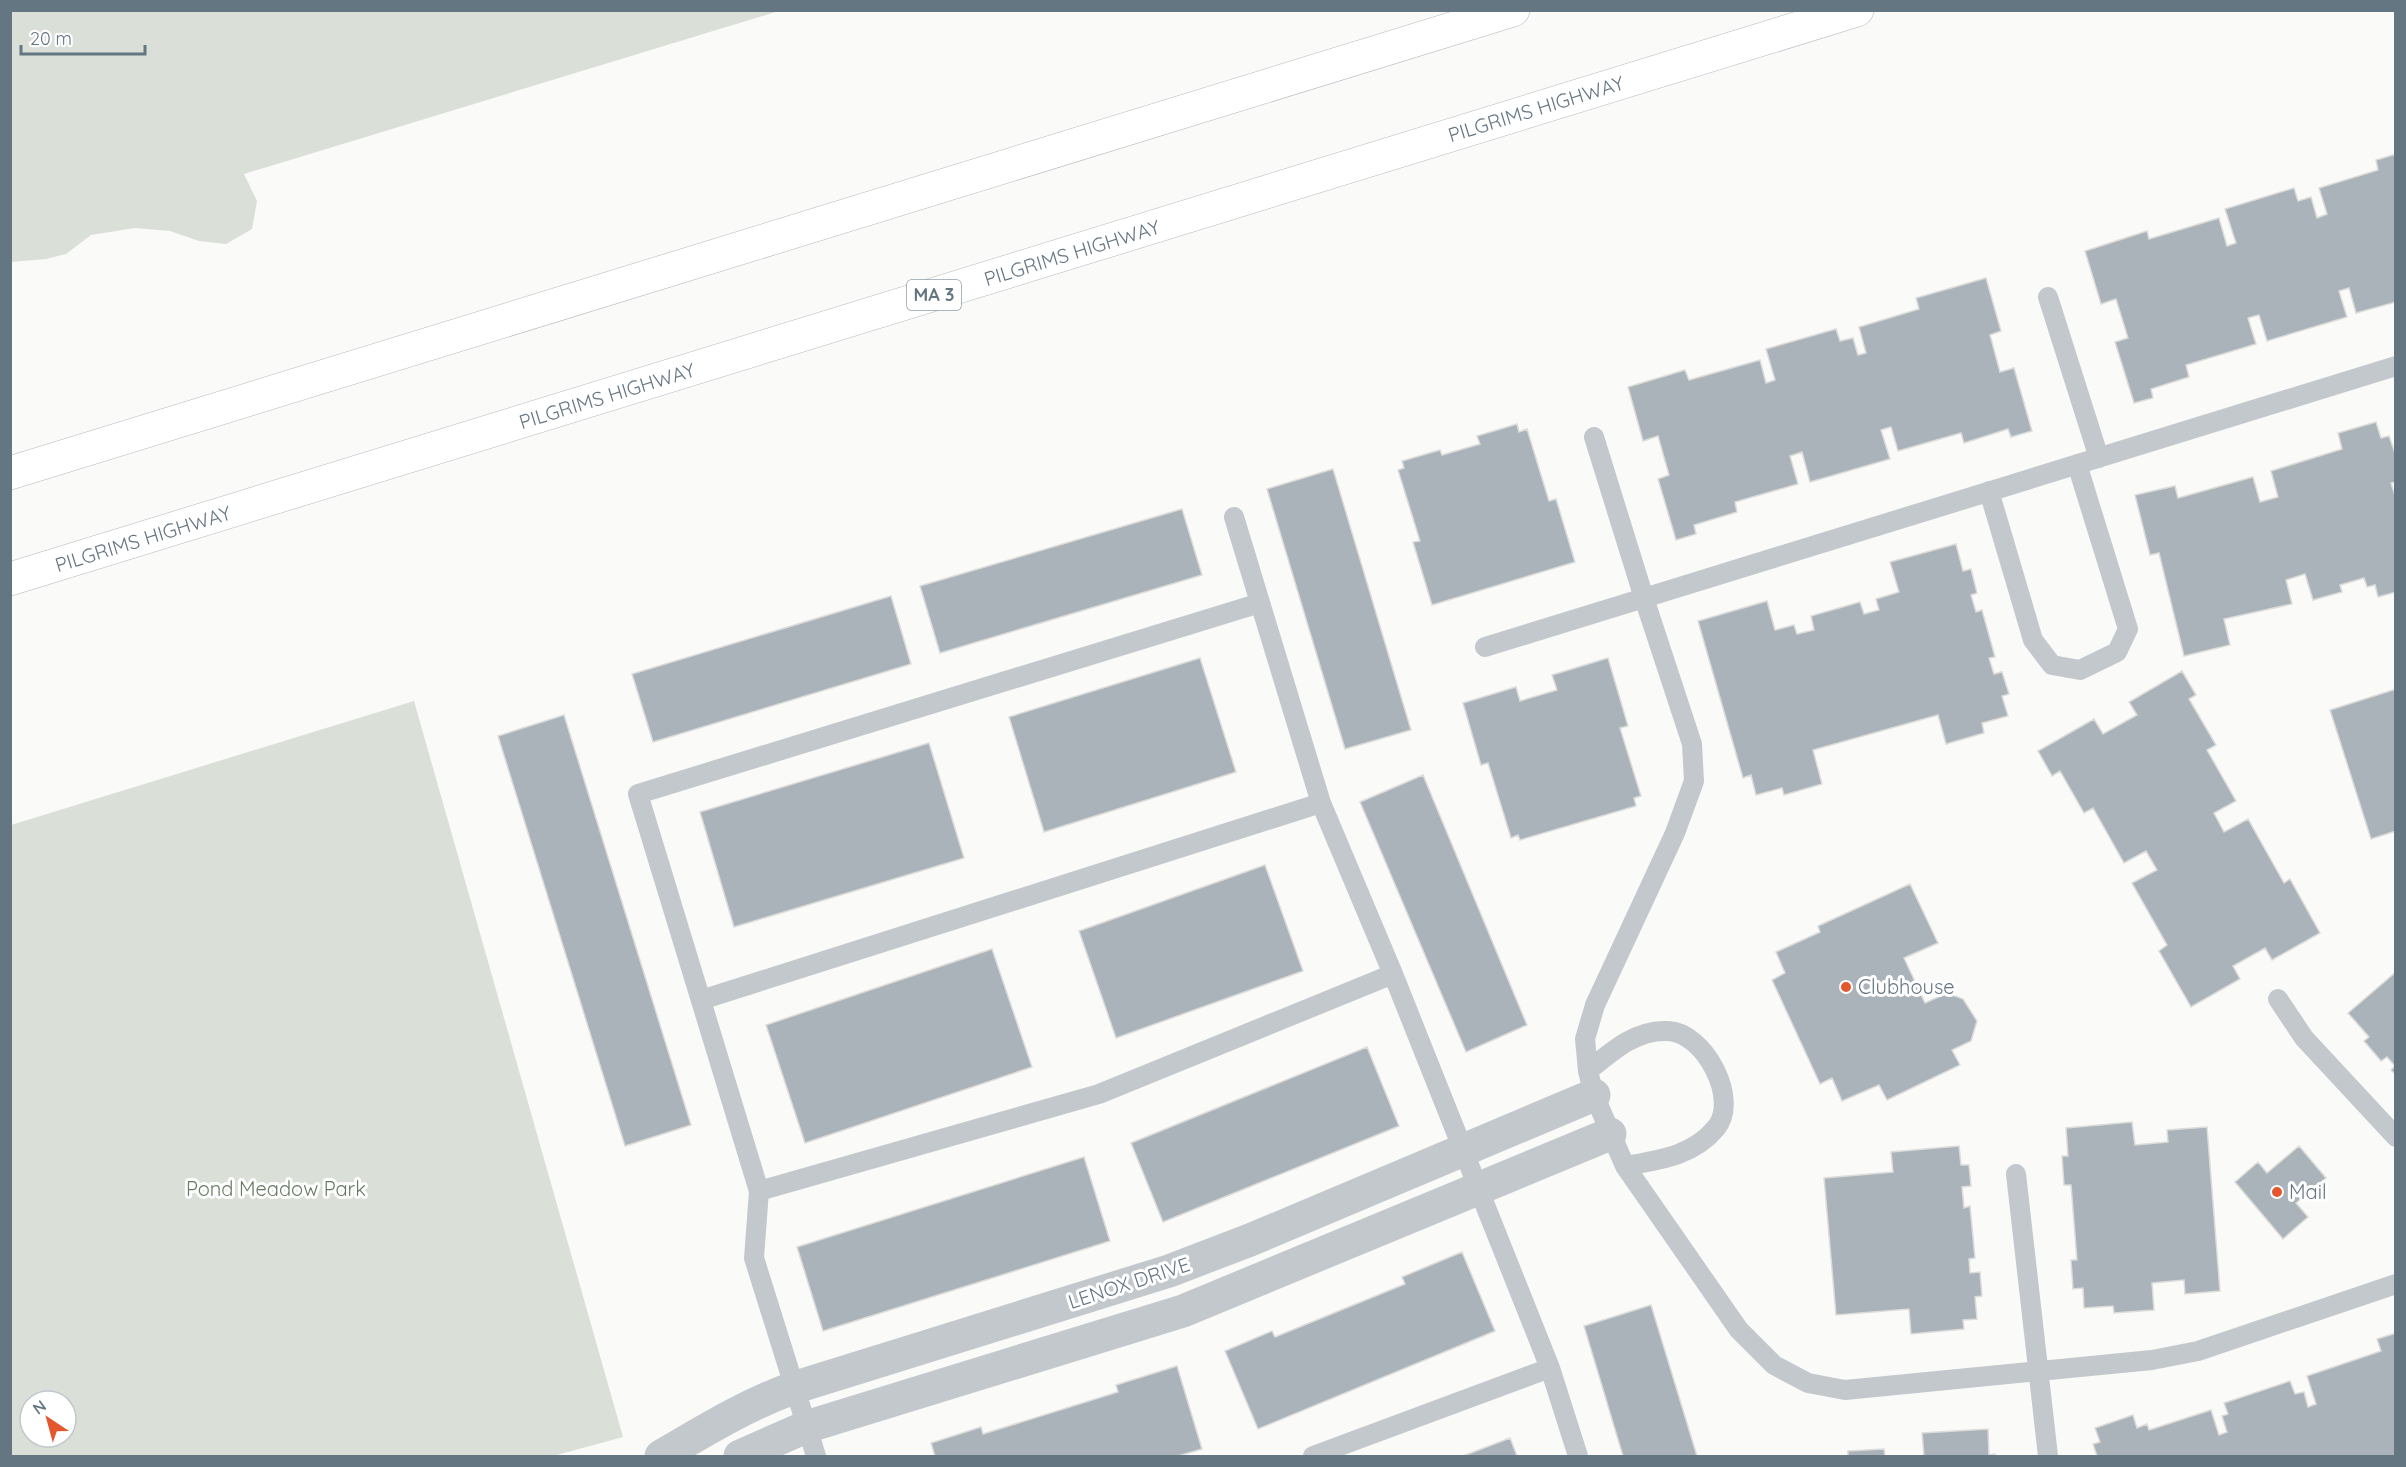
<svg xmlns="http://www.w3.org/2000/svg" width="2406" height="1467" viewBox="0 0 2406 1467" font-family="Quicksand,sans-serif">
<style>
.green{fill:#dadfd7;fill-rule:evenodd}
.building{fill:#aab3b9;stroke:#dcdcda;stroke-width:1.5}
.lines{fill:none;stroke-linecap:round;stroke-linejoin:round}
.motorway-casing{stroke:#b4b9bd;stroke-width:34}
.service{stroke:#c3c8cc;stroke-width:20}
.minor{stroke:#c3c8cc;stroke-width:33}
.motorway{stroke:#fff;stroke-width:33}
.poi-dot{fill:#e4572e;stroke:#fff;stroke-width:2}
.labels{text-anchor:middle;stroke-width:6;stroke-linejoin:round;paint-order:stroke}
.shield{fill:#fff;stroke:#939fa8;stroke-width:1.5}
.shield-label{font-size:18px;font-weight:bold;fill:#657683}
.street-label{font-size:20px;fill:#657683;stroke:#fff}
.poi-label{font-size:20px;fill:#657683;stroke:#fff;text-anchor:start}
.park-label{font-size:20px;fill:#687a64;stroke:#fff}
</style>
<rect width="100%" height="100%" fill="#fafaf8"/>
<!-- green -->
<path class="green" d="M10,11L11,10L779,11L244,174L257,201L252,229L226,244L199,241L170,231L135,228L91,235L66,254L46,259L11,262Z
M414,701L623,1437L553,1456H11V825ZM30,1401H66V1437H30Z"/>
<!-- building -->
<path class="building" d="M2396,154V302L2356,313L2349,288L2339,291L2347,317L2267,341L2259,315L2248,318L2256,344L2186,365L2189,377L2151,389L2153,398L2134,403L2115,342L2128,338L2116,299L2101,304L2085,251L2147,231L2149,239L2219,218L2227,246L2236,243L2225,209L2294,188L2298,201L2311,197L2317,218L2327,214L2319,188L2378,170L2376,160Z
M1986,278L2001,331L1990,335L2000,372L2014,368L2032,431L2011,437L2008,429L1964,443L1961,433L1898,451L1891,427L1881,430L1890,459L1810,482L1802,452L1790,456L1798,484L1735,502L1737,512L1694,525L1696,534L1676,540L1658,479L1669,475L1658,436L1643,441L1628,387L1685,370L1689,380L1760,360L1766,383L1775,380L1766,349L1836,329L1840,341L1853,338L1858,355L1866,353L1859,327L1919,309L1916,298Z
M2376,422L2381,438L2389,436L2396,456V482L2391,483L2396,499V592L2378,597L2375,585L2367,587L2364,578L2340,585L2342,592L2313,600L2305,574L2286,580L2292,604L2224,619L2230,645L2184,656L2159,553L2150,555L2135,495L2175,486L2178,498L2253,477L2260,502L2278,497L2271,471L2342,449L2338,433Z
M1517,424L1519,432L1527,429L1549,501L1556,499L1575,562L1432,605L1413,542L1420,541L1398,470L1404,468L1402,461L1440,450L1442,455L1480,444L1477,436Z
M1333,469L1411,730L1345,749L1267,489Z
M1182,509L1202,575L940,653L920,586Z
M1956,544L1963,571L1971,569L1977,593L1971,595L1976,612L1982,610L1995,657L1989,658L1994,674L2002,672L2009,694L2002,696L2008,716L1982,723L1984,733L1946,744L1938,715L1813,750L1822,784L1784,795L1782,788L1756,795L1751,775L1743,778L1698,621L1767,601L1775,630L1794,625L1797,634L1814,630L1811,616L1860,602L1864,614L1879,610L1876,599L1899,592L1890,562Z
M891,596L911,664L653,742L632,674Z
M1200,658L1236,772L1044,832L1009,717Z
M1608,658L1628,726L1620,728L1641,796L1634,798L1636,806L1520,840L1518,835L1511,838L1488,763L1481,765L1463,703L1516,687L1520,701L1557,690L1552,675Z
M2182,671L2196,695L2189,699L2216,745L2207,750L2236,801L2214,813L2224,832L2248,819L2284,883L2290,879L2320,933L2272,960L2265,948L2233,966L2240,979L2191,1007L2159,951L2167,945L2132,883L2157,870L2146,851L2124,863L2093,808L2084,813L2060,771L2052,776L2038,751L2094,719L2103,734L2137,715L2129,702Z
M2396,689V831L2371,839L2330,710Z
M564,715L691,1125L625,1146L498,736Z
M929,743L964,858L734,927L700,812Z
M1423,775L1527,1025L1466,1052L1360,802Z
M1265,865L1303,971L1116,1038L1079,931Z
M1910,884L1938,943L1904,958L1925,1003L1947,993L1963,999L1977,1021L1971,1041L1952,1050L1960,1065L1887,1100L1879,1085L1842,1101L1832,1078L1820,1084L1772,980L1785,973L1776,952L1820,932L1818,926Z
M992,949L1032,1067L805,1143L766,1025Z
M2396,972V1075L2391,1070L2395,1066L2387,1057L2381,1061L2364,1041L2369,1037L2348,1013Z
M1367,1047L1399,1126L1163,1222L1131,1143Z
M2132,1122L2135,1145L2168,1142L2167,1130L2207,1127L2220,1291L2185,1294L2184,1280L2152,1283L2154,1310L2114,1313L2113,1306L2084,1308L2083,1288L2073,1289L2071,1260H2077L2071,1185H2064L2062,1156H2068L2066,1128Z
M1959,1146L1961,1165H1969L1971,1186L1962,1187L1964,1208L1970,1206L1975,1258L1969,1259L1970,1273L1980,1272L1982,1296L1975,1297L1977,1319L1963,1320L1964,1329L1911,1334L1909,1309L1836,1315L1824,1178L1893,1172L1891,1152Z
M2299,1146L2326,1178L2296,1203L2308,1217L2283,1239L2235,1182L2258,1162L2267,1173Z
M1084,1157L1110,1241L823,1331L797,1247Z
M1462,1252L1495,1331L1258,1429L1225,1351L1272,1331L1275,1337L1405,1284L1402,1277Z
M1651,1305L1697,1456H1623L1584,1326Z
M2396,1333V1456H2097L2093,1444L2100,1442L2095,1428L2133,1415L2137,1428L2147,1424L2149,1430L2211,1410L2219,1435L2227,1432L2222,1416L2228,1414L2224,1403L2290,1381L2295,1394L2304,1392L2308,1407L2316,1404L2307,1376L2381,1351L2377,1339Z
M1177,1366L1202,1449L1178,1456H935L931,1443L981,1427L983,1434L1118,1392L1116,1385Z
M1988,1429L1989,1455L1995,1454V1456H1924L1922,1433Z
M1510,1438L1517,1456H1463Z
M1884,1449L1885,1456H1848V1451Z"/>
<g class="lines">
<defs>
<path id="motorway" d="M10,473L1513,10
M10,579L1857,10"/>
</defs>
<!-- motorway casing -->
<use href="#motorway" class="motorway-casing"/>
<!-- service -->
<path class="service" d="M2048,297L2099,458
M2396,366L1644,598L1692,744L1694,781L1675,833L1595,1005L1585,1039L1588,1071L1594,1095L1625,1166L1739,1330L1774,1365L1808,1383L1845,1390L2152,1360L2198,1351L2396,1284
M1989,491L2033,640L2052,665L2080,670L2117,652L2128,629L2077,464
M1234,517L1321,803L1393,974L1550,1368L1578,1456
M1485,647L1644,598L1594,437
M2278,999L2304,1038L2396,1137
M701,1000L1321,803
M1588,1071C1611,1052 1636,1029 1668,1031C1704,1032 1740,1099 1716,1128C1693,1156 1659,1160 1625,1166
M2016,1174L2048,1456
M759,1191L1099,1094L1393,974
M816,1456L754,1258L759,1191L638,794L1260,603
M1313,1456L1550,1368"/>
<!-- minor -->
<path class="minor" d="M661,1456C706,1430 744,1406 793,1388L1169,1271L1250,1240L1594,1095
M740,1456L806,1427L1183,1311L1610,1134"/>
<!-- motorway -->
<use href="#motorway" class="motorway"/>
</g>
<!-- markers -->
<g class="poi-dot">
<circle cx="1846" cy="987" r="6"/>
<circle cx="2277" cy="1192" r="6"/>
</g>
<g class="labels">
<!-- shield labels -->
<rect class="shield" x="907" y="280" width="54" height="30" rx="4.5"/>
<g class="shield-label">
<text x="934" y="301">MA 3</text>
</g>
<!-- street labels -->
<g class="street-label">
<text transform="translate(1536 109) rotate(-17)" y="7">PILGRIMS HIGHWAY</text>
<text transform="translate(1072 253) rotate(-17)" y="7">PILGRIMS HIGHWAY</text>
<text transform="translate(607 396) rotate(-17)" y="7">PILGRIMS HIGHWAY</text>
<text transform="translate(143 539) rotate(-17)" y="7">PILGRIMS HIGHWAY</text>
<text transform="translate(1129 1283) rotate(-18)" y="7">LENOX DRIVE</text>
</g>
<!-- poi labels -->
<g class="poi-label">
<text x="1858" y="994">Clubhouse</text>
<text x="2289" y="1199">Mail</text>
</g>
<!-- park labels -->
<g class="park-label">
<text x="276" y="1196">Pond Meadow Park</text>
</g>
</g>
<!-- border -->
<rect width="2406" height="1467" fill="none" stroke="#657683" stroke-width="24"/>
<!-- north arrow -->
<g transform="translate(48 1419) rotate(324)"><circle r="28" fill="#ffffff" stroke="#c1c8cd" stroke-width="1.5"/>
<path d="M0-4.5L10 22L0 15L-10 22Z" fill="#e4572e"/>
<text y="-9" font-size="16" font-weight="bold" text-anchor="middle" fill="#657683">N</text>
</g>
<!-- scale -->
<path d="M21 45v9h124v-9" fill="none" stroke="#657683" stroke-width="3"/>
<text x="30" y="45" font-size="18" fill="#657683" stroke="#ffffff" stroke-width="4.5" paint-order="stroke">20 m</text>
</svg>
